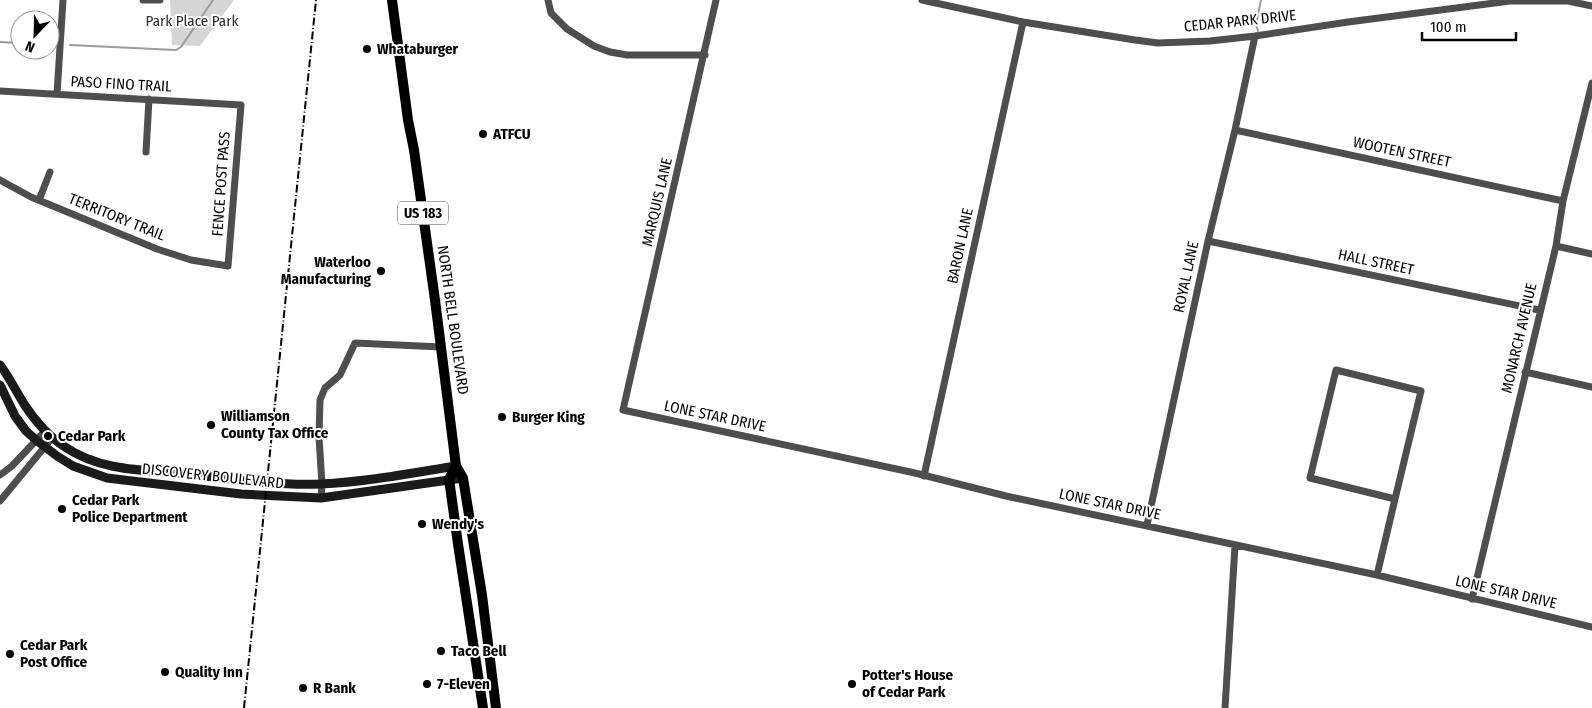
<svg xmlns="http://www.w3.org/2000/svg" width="1592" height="708" viewBox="0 0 1592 708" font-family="'Fira Sans Condensed',sans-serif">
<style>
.green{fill:#d5d5d5}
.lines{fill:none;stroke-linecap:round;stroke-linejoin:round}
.stream{stroke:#9c9c9c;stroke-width:2}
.street{stroke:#4e4e4e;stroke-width:7}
.secondary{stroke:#1b1b1b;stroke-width:9}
.primary{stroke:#000;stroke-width:10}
.rail{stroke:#000;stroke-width:2;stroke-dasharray:8 2.5 1 2.5;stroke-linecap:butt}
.poi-dot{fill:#000;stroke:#fff;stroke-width:2}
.labels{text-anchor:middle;stroke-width:4;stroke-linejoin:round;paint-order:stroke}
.shield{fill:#fff;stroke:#4c4c4c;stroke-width:1}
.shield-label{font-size:14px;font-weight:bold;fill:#000}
.park-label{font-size:15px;fill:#2c2c2c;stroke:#fff}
.street-label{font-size:15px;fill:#000;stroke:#fff}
.poi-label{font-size:15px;font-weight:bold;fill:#000;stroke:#fff;text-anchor:start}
</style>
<rect width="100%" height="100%" fill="#fff"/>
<!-- green -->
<path class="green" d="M170,0H234L200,46L172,45Z"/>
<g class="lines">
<!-- stream -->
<path class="stream" d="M1258,31L1256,24L1261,0
M0,42L20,43
M50,45H54
M70,45L176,50L181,47L213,0"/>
<!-- street -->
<path class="street" d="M143,0H160
M548,0L551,13L567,29L594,46L610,52L627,55H705
M716,0L623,410L915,473L1006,496L1377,575L1592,627
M922,0L1023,22L1135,40L1158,43L1210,41L1255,36L1348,22L1510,1H1568L1592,6
M0,91L241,105L228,266L191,260L157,249L31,197L0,180
M57,94L63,0
M1235,130L1563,201
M146,152L149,99
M39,200L50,172
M1208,241L1539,310
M1556,246L1592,254
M1336,370L1421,391L1395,499L1310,478Z
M1525,372L1592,387
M0,475L12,466L45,431
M924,476L1023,22
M321,498L322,484L319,437L320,400L325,388L340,375L355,343L441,347
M0,501L52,438
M1147,525L1208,241L1235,130L1255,36
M1377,575L1395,499
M1472,599L1556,246L1563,201L1592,83
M1225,708L1235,546"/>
<!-- secondary -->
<path class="secondary" d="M0,365C9,377 16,391 24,404C35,421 48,436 65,447C99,470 139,470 178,473C225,478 274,486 321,484C366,482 412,473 456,466
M0,385L15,416L26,431L36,440L57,456L73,466L107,478L241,494L321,498L463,478"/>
<!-- primary -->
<path class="primary" d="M392,0L408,120L414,150L435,300L456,466L463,478L482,595L496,708
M456,466L449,479L458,544L483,708"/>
<!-- rail -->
<path class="rail" d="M244,708L316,0"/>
</g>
<!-- markers -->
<g class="poi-dot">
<circle cx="367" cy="49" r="5"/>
<circle cx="483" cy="134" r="5"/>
<circle cx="381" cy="271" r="5"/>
<circle cx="502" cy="417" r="5"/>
<circle cx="211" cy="425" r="5"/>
<circle cx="48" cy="436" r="5"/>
<circle cx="62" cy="509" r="5"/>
<circle cx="422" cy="524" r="5"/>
<circle cx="441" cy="651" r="5"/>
<circle cx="10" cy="654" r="5"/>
<circle cx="165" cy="672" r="5"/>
<circle cx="427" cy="684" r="5"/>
<circle cx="852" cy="684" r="5"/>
<circle cx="303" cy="688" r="5"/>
</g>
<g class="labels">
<!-- shield labels -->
<rect class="shield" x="398" y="201.5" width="50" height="23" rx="4"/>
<g class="shield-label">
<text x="423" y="218">US 183</text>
</g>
<!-- park labels -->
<g class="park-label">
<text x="192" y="26">Park Place Park</text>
</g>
<!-- street labels -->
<g class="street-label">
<text transform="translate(1240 21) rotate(-6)" y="5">CEDAR PARK DRIVE</text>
<text transform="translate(121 84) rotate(3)" y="5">PASO FINO TRAIL</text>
<text transform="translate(1402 152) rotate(12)" y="5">WOOTEN STREET</text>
<text transform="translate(221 184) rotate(-86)" y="5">FENCE POST PASS</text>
<text transform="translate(657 202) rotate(-77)" y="5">MARQUIS LANE</text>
<text transform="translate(117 217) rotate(22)" y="5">TERRITORY TRAIL</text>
<text transform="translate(960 246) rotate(-78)" y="5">BARON LANE</text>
<text transform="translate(1376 262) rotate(12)" y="5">HALL STREET</text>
<text transform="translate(1186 277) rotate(-78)" y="5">ROYAL LANE</text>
<text transform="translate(453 320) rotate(82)" y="5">NORTH BELL BOULEVARD</text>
<text transform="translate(1519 338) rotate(-77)" y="5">MONARCH AVENUE</text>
<text transform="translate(715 416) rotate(12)" y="5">LONE STAR DRIVE</text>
<text transform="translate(213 476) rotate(6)" y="5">DISCOVERY BOULEVARD</text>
<text transform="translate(1110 504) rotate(12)" y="5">LONE STAR DRIVE</text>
<text transform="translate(1506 592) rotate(13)" y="5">LONE STAR DRIVE</text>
</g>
<!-- poi labels -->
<g class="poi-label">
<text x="377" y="54">Whataburger</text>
<text x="493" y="139">ATFCU</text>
<text x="371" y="267" text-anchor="end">Waterloo<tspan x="371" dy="17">Manufacturing</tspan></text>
<text x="221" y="421">Williamson<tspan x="221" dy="17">County Tax Office</tspan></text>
<text x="512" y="422">Burger King</text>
<text x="58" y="441">Cedar Park</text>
<text x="72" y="505">Cedar Park<tspan x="72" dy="17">Police Department</tspan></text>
<text x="432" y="529">Wendy's</text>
<text x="20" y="650">Cedar Park<tspan x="20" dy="17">Post Office</tspan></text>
<text x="451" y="656">Taco Bell</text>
<text x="175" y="677">Quality Inn</text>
<text x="862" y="680">Potter's House<tspan x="862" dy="17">of Cedar Park</tspan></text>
<text x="437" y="689">7-Eleven</text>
<text x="313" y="693">R Bank</text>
</g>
</g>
<!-- north arrow -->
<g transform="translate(35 35) rotate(203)"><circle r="24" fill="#ffffff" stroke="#999999"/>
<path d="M0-4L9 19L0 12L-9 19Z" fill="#000000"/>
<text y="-8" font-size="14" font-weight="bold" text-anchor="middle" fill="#000000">N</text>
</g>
<!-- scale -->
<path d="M1422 32v8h94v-8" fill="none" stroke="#000000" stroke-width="2.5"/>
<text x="1430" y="32" font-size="15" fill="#000000" stroke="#ffffff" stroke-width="4" paint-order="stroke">100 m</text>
</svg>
